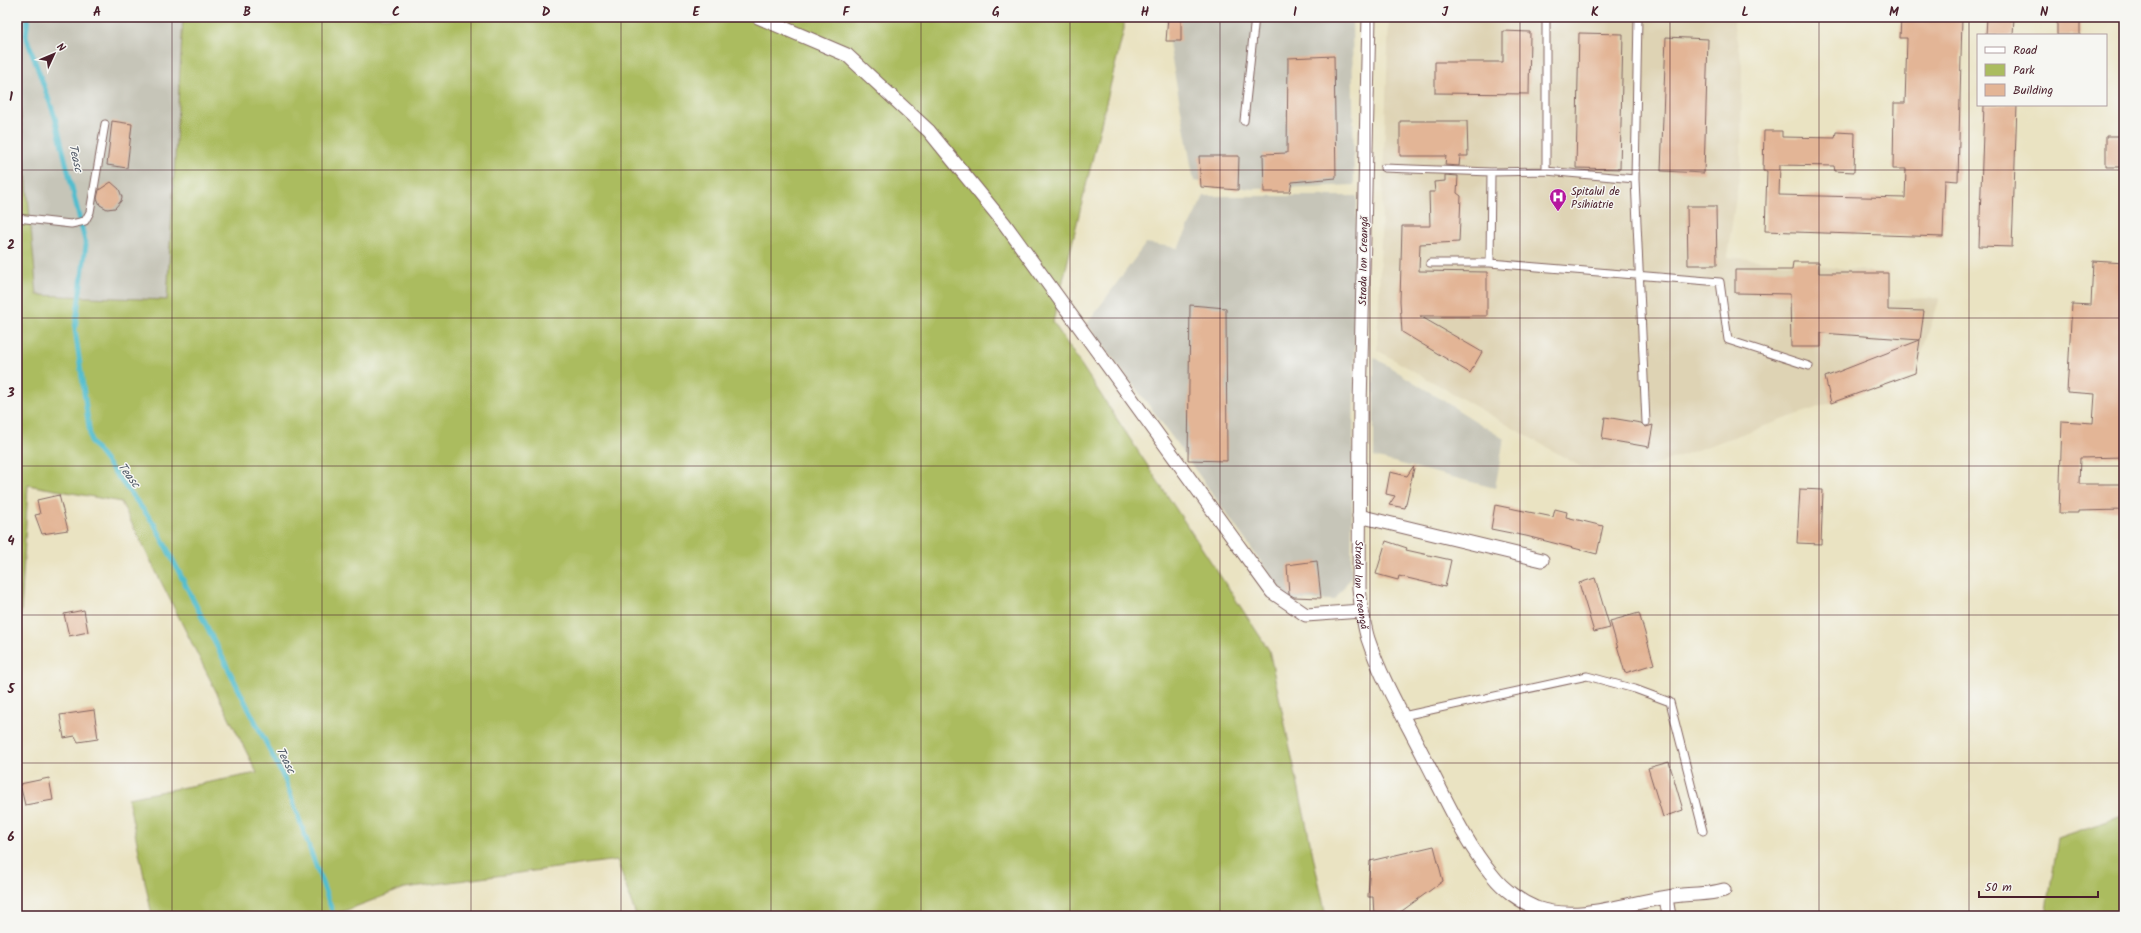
<svg xmlns="http://www.w3.org/2000/svg" width="2141" height="933" viewBox="0 0 2141 933" font-family="Kalam,sans-serif">
<style>
.built{fill:#ded3b4}
.industrial{fill:#c6c5b8}
.green{fill:#abbc5f;stroke:#7a6e45}
.lines{fill:none;stroke-linecap:round;stroke-linejoin:round}
.stream{stroke:#52bdce;stroke-width:5}
.building{fill:#e3b596}
.lane-casing{stroke:#826460;stroke-width:9}
.street-casing{stroke:#826460;stroke-width:15}
.lane{stroke:#fff;stroke-width:7}
.street{stroke:#fff;stroke-width:13}
.grid{fill:none;stroke:#4a1f2b;stroke-width:1;stroke-opacity:0.55}
.labels{text-anchor:middle;stroke-width:3;stroke-linejoin:round;paint-order:stroke}
.poi-label{font-size:11px;fill:#4a1f2b;stroke:#f6f6f2;text-anchor:start}
.street-label{font-size:11px;fill:#4a1f2b;stroke:#f6f6f2}
.water-label{font-size:12px;font-style:italic;fill:#4d5664;stroke:#f6f6f2}
.neatline{fill:none;stroke:#4a1f2b;stroke-width:1.5}
.grid-label{font-size:13px;text-anchor:middle;font-weight:bold;fill:#4a1f2b}
</style>
<rect width="100%" height="100%" fill="#f6f6f2"/>
<filter id="ink" filterUnits="userSpaceOnUse"><feTurbulence type="fractalNoise" baseFrequency=".025" numOctaves="2"/><feDisplacementMap in="SourceGraphic" scale="8" xChannelSelector="R" yChannelSelector="G"/><feConvolveMatrix kernelMatrix="1 2 1 2 8 2 1 2 1" color-interpolation-filters="sRGB"/></filter>
<filter id="wash" filterUnits="userSpaceOnUse"><feTurbulence type="fractalNoise" baseFrequency=".012" numOctaves="4" result="noise"/><feDisplacementMap in="SourceGraphic" scale="16" xChannelSelector="R" yChannelSelector="G"/><feGaussianBlur stdDeviation="0.9" result="paint"/><feColorMatrix in="noise" values="0 0 0 0 0 0 0 0 0 0 0 0 0 0 0 0 0 1.4 0 .05"/><feComposite in="paint" operator="in"/></filter>
<g filter="url(#wash)">
<rect width="100%" height="100%" fill="#eae3c2"/>
<!-- built -->
<path class="built" d="M1389,17H1732L1742,64L1741,164L1727,257L1888,273V299L1940,298L1915,373L1640,470L1583,468L1377,350Z"/>
<!-- industrial -->
<path class="industrial" d="M17,17H183L167,300L37,295L20,107L17,106Z
M1166,17H1352L1354,185L1252,189L1194,181L1170,49Z
M1204,196H1357L1351,577L1335,600H1288L1157,416L1087,324L1146,243L1178,248Z
M1374,357L1504,439L1495,488L1374,457Z"/>
<!-- green -->
<path class="green" d="M183,17H1124V29L1053,322L1269,650L1326,916H636L617,860L405,888L331,916H152L128,798L257,773L121,502L28,485L17,686V106L20,107L37,295L167,300Z
M2124,815V916H2046L2058,838Z"/>
<g class="lines">
<!-- stream -->
<path class="stream" d="M28,17L26,36L55,117L86,245L75,329L91,442L155,525L285,780L334,916"/>
</g>
<g id="blocks">
<!-- building -->
<path class="building" d="M1168,17H1181V41H1166Z
M1901,17H1962L1958,181L1945,180L1943,237L1765,231L1767,171H1763L1764,131H1782V137L1835,138L1836,132L1855,133L1854,172L1835,171L1834,166L1780,165L1779,195L1905,198L1906,169H1893L1894,103H1905L1907,38H1900Z
M1987,17H2014L2013,35H1986Z
M2057,17H2080V35H2057Z
M1503,31L1530,32L1529,94L1435,93V62H1503Z
M1579,33L1623,34L1620,169L1576,168Z
M1666,37L1708,39L1704,173L1661,171Z
M1334,56L1336,178L1292,182L1290,192H1264L1263,154L1287,153L1288,58Z
M1984,105H2017L2012,247L1979,246Z
M112,121L132,124L127,168L107,165Z
M1400,121H1467L1468,156H1460L1459,166L1445,165L1446,156H1400Z
M2106,136H2124V167H2106Z
M1199,156H1239L1238,190L1201,187Z
M1445,175L1458,176L1457,193L1461,196L1459,242L1420,244L1419,271L1487,272V316H1420L1482,352L1470,373L1402,332L1400,301L1402,226H1430L1429,192H1435L1434,182L1445,181Z
M111,182L119,189L122,197L121,201L115,208L107,209L100,205L97,198L99,190Z
M1687,206H1716L1717,265H1688Z
M2093,261L2124,263V457L2080,458L2079,484H2124V510L2078,511V513H2059L2062,421L2093,423L2095,394L2067,392L2072,304L2091,305Z
M1793,262H1819V273H1888V310L1924,311L1920,340L1821,333V347H1791L1790,294L1735,293V270H1792Z
M1190,305L1226,308L1227,461L1188,460Z
M1920,340L1915,373L1831,403L1825,377Z
M1605,417L1641,423L1646,427L1653,425L1649,447L1602,439Z
M1413,467L1414,468L1405,508L1389,505L1395,496L1386,494L1390,472L1407,476Z
M1800,489L1823,490L1821,544L1797,543Z
M59,495L68,530L42,534L35,515L40,514L37,500Z
M1495,505L1553,517L1555,509L1567,512L1566,517L1603,526L1597,554L1526,536L1491,529Z
M1386,541L1407,548L1406,550L1451,560L1445,587L1399,576L1398,580L1376,574Z
M1317,561L1321,598L1294,597L1289,594L1287,565Z
M1595,578L1610,628L1594,632L1579,583Z
M84,610L88,632L69,636L64,614Z
M1639,613L1654,664L1625,673L1610,621Z
M94,710L98,739L78,742L75,736L64,738L60,715Z
M1669,762L1683,810L1663,817L1648,768Z
M49,778L53,800L25,805L20,784Z
M1434,846L1443,881L1395,916H1374L1373,897H1368L1370,861Z"/>
</g>
</g>
<g filter="url(#ink)">
<use href="#blocks" fill-opacity="0" stroke="#826460" stroke-width="1"/>
<g class="lines">
<defs>
<path id="lane" d="M1546,17V171
M1638,17L1635,179L1646,422
M1244,121L1255,17
M1384,168L1491,172L1546,171L1635,179
M17,218L71,224L85,221L90,212L105,124
M1430,263H1490L1720,282L1728,340L1809,366
M1490,263L1491,172
M1403,716L1587,676L1635,689L1670,702L1703,831"/>
<g id="street">
<path d="M758,17L847,55L929,131L1004,223L1272,592L1306,615L1361,611"/>
<path id="s1" d="M1369,17L1360,406L1359,588C1361,605 1363,623 1368,639C1382,681 1405,719 1425,759C1446,799 1464,841 1493,876C1503,889 1521,902 1536,908C1583,924 1635,899 1682,895C1698,893 1707,895 1724,890"/>
<path d="M1359,516L1542,560"/>
<path d="M1666,898L1669,916"/>
</g>
</defs>
<!-- lane casing -->
<use href="#lane" class="lane-casing"/>
<!-- street casing -->
<use href="#street" class="street-casing"/>
<!-- lane -->
<use href="#lane" class="lane"/>
<!-- street -->
<use href="#street" class="street"/>
</g>
</g>
<!-- grid -->
<path class="grid" d="M172,17V916M322,17V916M471,17V916M621,17V916M771,17V916M921,17V916M1070,17V916M1220,17V916M1370,17V916M1520,17V916M1670,17V916M1819,17V916M1969,17V916M17,170H2124M17,318H2124M17,466H2124M17,615H2124M17,763H2124"/>
<!-- icons -->
<defs>
<symbol id="hospital-pin" viewBox="-11 -11 22 30"><path d="M0 17L-7.5 6A9.5 9.5 0 1 1 7.5 6Z" fill="#b5179e" stroke="#f6f6f2"/><path d="M-5-5h3v3.5h4V-5h3V5h-3V1.5h-4V5h-3Z" fill="#fff"/></symbol>
</defs>
<g fill-rule="evenodd">
<use href="#hospital-pin" x="1548" y="187" width="20" height="27"/>
</g>
<g class="labels">
<!-- poi labels -->
<g class="poi-label">
<text x="1571" y="195">Spitalul de<tspan x="1571" dy="13">Psihiatrie</tspan></text>
</g>
<!-- street labels -->
<g class="street-label">
<text transform="translate(1363 261) rotate(-89)" y="4">Strada Ion Creangă</text>
<text dy="4" stroke="none"><textPath href="#s1" startOffset="568">Strada Ion Creangă</textPath></text>
</g>
<!-- water labels -->
<g class="water-label">
<text transform="translate(76 158) rotate(77)" y="4">Teasc</text>
<text transform="translate(129 475) rotate(53)" y="4">Teasc</text>
<text transform="translate(286 760) rotate(63)" y="4">Teasc</text>
</g>
</g>
<!-- margin -->
<rect width="2141" height="933" fill="none" stroke="#f6f6f2" stroke-width="44"/>
<!-- legend -->
<rect x="1977" y="34" width="130" height="72" fill="#f6f6f2" stroke="#b1a0a2"/>
<rect x="1985" y="47" width="20" height="6" fill="#ffffff" stroke="#b1a0a2"/>
<text x="2013" y="54" font-size="12" fill="#4a1f2b">Road</text>
<rect x="1985" y="64" width="20" height="12" fill="#abbc5f" stroke="#b1a0a2"/>
<text x="2013" y="74" font-size="12" fill="#4a1f2b">Park</text>
<rect x="1985" y="84" width="20" height="12" fill="#e3b596" stroke="#b1a0a2"/>
<text x="2013" y="94" font-size="12" fill="#4a1f2b">Building</text>
<!-- north arrow -->
<g transform="translate(54 54) rotate(46)" stroke="#f6f6f2" stroke-width="3" paint-order="stroke">
<path d="M0-3L7 15L0 10L-7 15Z" fill="#4a1f2b"/>
<text y="-6" font-size="11" font-weight="bold" text-anchor="middle" fill="#4a1f2b">N</text>
</g>
<!-- scale -->
<path d="M1979 891v6h119v-6" fill="none" stroke="#4a1f2b" stroke-width="2"/>
<text x="1985" y="891" font-size="12" fill="#4a1f2b" stroke="#f6f6f2" stroke-width="3" paint-order="stroke">50 m</text>
<rect x="22" y="22" width="2097" height="889" class="neatline"/>
<g class="grid-label">
<text x="97" y="16">A</text>
<text x="247" y="16">B</text>
<text x="396" y="16">C</text>
<text x="546" y="16">D</text>
<text x="696" y="16">E</text>
<text x="846" y="16">F</text>
<text x="996" y="16">G</text>
<text x="1145" y="16">H</text>
<text x="1295" y="16">I</text>
<text x="1445" y="16">J</text>
<text x="1595" y="16">K</text>
<text x="1745" y="16">L</text>
<text x="1894" y="16">M</text>
<text x="2044" y="16">N</text>
<text x="11" y="101">1</text>
<text x="11" y="249">2</text>
<text x="11" y="397">3</text>
<text x="11" y="545">4</text>
<text x="11" y="693">5</text>
<text x="11" y="841">6</text>
</g>
</svg>
